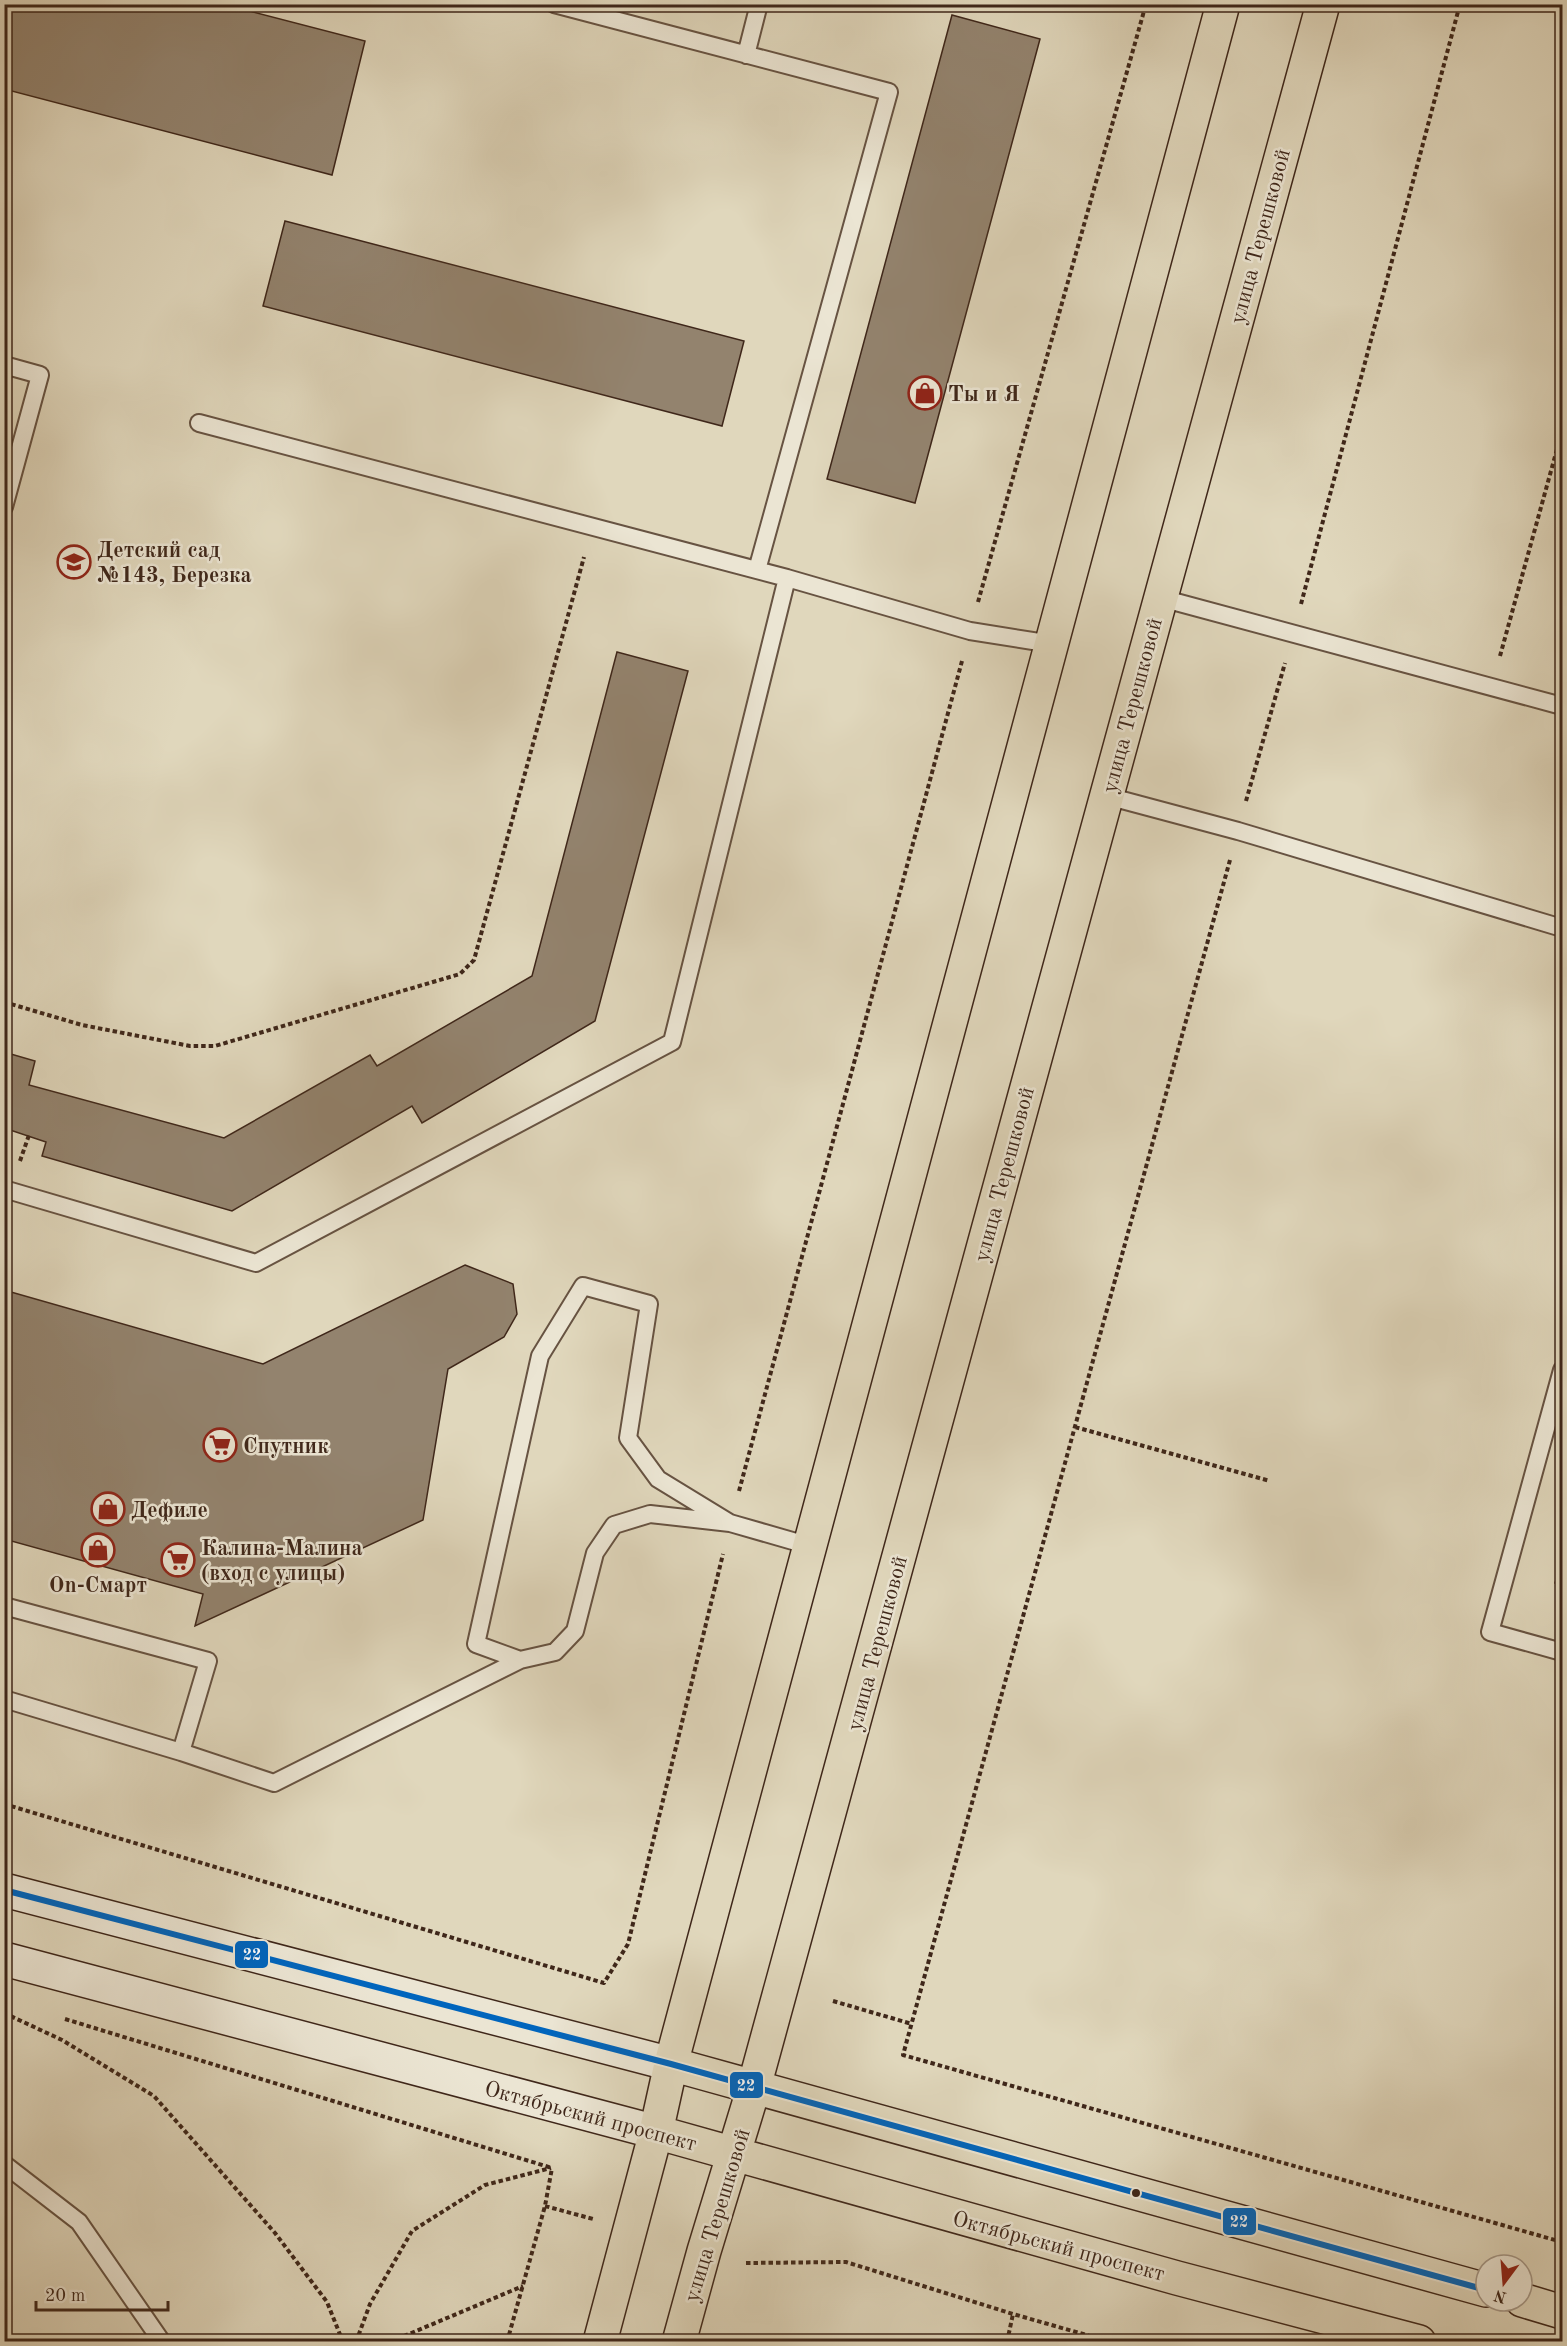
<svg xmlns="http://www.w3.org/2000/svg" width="1567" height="2346" viewBox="0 0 1567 2346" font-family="'Old Standard TT',serif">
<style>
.building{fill:#93836e;stroke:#3f271a;stroke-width:1.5}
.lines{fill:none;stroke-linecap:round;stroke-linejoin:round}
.lane-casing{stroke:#675342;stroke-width:20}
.secondary-casing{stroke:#3f271a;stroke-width:36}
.primary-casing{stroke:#3f271a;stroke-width:36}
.path{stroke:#3f271a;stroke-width:4;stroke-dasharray:4.5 3;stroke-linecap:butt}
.lane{stroke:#ebe5d3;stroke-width:16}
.secondary{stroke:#ebe5d3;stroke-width:33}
.primary{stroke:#e0d7bc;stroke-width:33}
.bus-1-casing{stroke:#ebe5d3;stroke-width:10}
.bus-1{stroke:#0065bd;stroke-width:6}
.bus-dot{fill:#3f271a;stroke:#ebe5d3;stroke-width:2}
.labels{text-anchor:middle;stroke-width:5;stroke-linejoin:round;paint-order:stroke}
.street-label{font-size:22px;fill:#3f271a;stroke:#ebe5d3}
.poi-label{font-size:22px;font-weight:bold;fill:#3f271a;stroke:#ebe5d3;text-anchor:start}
.line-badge{stroke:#ebe5d3;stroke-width:2}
.badge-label{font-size:16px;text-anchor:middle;font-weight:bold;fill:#fff}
</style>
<rect width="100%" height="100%" fill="#e0d7bc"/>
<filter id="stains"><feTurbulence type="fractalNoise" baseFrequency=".00333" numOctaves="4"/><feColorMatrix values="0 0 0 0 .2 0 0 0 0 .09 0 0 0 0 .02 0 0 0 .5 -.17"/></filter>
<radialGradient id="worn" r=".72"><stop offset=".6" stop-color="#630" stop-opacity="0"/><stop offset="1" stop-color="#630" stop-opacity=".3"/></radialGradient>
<!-- building -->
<path class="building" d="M4,4H222L365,41L332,175L4,89Z
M952,15L1040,39L915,503L827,479Z
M285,221L744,341L722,426L263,306Z
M617,652L688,671L595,1021L422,1123L412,1106L232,1211L42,1156L46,1142L4,1128V1052L35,1061L29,1085L224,1138L370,1055L377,1066L532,976Z
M465,1265L513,1284L517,1314L504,1337L448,1369L423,1520L195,1626L203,1594L4,1539V1290L263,1364Z
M1562,1558V1585L1555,1583Z"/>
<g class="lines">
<defs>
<path id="lane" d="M554,4L889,92L757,570
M746,55L759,4
M4,365L40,375L4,507
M199,423L787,578
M1161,598L1562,706
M1107,796L1238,831L1562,928
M4,1189L256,1263L672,1042L787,578L970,631L1052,644
M1562,1370L1490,1632L1562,1652
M730,1523L658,1479L628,1438L649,1304L583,1286L540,1356L476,1644L520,1660L555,1652L575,1631L595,1553L614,1525L650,1514L730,1523L810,1546
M4,1606L208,1661L181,1752
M4,1699L181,1752L274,1783L520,1660
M4,2164L79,2222L162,2342"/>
<path id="secondary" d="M4,1890L671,2064
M4,1959L656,2132"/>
<path id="primary" d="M671,2064L1486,2290
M656,2132L1177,2278L1419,2342
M1522,2300L1562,2312
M600,2342L656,2132L671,2064L1223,4
M679,2342L704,2251L754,2087L1323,4"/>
</defs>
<!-- lane casing -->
<use href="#lane" class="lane-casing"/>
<!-- secondary casing -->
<use href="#secondary" class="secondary-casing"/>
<!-- primary casing -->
<use href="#primary" class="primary-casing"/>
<!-- path -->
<path class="path" d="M978,602L1146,4
M1301,604L1460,4
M1500,656L1562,431
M1246,801L1285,663
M1230,860L903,2055L1562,2242
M4,1002L82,1025L190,1046H215L460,974L474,960L584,557
M20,1161L29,1135
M1075,1427L1270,1481
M739,1491L962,661
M4,1804L604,1983L628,1944L723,1554
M833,2001L912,2024
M4,2013L62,2040L154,2096L275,2233L327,2302L343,2342
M65,2019L552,2168
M545,2206L593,2219
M746,2263L846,2262L1013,2314L1111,2342
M356,2342L370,2304L412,2231L485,2185L551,2168
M390,2342L523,2286
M507,2342L545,2206L552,2168
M1007,2342L1013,2314"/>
<!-- lane -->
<use href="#lane" class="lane"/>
<!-- secondary -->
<use href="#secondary" class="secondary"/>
<!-- primary -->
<use href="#primary" class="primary"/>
<defs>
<path id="bus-1" d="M4,1890L671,2064L1486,2290"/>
</defs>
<!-- bus-1 casing -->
<use href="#bus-1" class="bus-1-casing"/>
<!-- bus-1 -->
<use href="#bus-1" class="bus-1"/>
</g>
<!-- icons -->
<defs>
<symbol id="shop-ring" viewBox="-11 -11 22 22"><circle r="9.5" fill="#ebe5d3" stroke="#8f2418" stroke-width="1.5"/><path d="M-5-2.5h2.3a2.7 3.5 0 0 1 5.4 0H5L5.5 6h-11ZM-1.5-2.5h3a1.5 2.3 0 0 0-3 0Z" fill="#8f2418"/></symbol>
<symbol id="school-ring" viewBox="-11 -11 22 22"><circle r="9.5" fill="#ebe5d3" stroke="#8f2418" stroke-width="1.5"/><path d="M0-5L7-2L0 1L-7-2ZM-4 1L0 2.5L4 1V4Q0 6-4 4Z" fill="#8f2418"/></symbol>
<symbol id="supermarket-ring" viewBox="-11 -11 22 22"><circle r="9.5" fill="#ebe5d3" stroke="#8f2418" stroke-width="1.5"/><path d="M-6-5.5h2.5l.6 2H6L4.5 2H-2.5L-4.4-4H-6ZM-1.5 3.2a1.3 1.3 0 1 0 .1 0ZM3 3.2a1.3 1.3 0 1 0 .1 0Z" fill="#8f2418"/></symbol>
</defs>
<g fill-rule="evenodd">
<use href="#shop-ring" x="906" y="374" width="38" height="38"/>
<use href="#school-ring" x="55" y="543" width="38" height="38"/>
<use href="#supermarket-ring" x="201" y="1426" width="38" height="38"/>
<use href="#shop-ring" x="89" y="1490" width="38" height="38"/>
<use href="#shop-ring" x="79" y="1531" width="38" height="38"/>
<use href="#supermarket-ring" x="159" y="1541" width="38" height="38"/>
</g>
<!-- markers -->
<circle class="bus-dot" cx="1136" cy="2193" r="5"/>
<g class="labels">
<!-- street labels -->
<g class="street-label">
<text transform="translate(1259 236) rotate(-75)" y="8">улица Терешковой</text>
<text transform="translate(1131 705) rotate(-75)" y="8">улица Терешковой</text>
<text transform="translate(1003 1174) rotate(-75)" y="8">улица Терешковой</text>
<text transform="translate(876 1643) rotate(-75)" y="8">улица Терешковой</text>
<text transform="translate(591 2115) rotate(15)" y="8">Октябрьский проспект</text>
<text transform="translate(716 2215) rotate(-73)" y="8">улица Терешковой</text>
<text transform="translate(1059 2245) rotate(15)" y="8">Октябрьский проспект</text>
</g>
<!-- poi labels -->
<g class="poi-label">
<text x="948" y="401">Ты и Я</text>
<text x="97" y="557">Детский сад<tspan x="97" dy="25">№143, Березка</tspan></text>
<text x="243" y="1453">Спутник</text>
<text x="131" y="1517">Дефиле</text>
<text x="201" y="1555">Калина-Малина<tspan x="201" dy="25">(вход с улицы)</tspan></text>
<text x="98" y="1592" text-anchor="middle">On-Смарт</text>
</g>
</g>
<g class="line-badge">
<rect x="234" y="1940" width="35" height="29" rx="6" fill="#0065bd"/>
<rect x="729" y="2071" width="35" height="28" rx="6" fill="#0065bd"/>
<rect x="1222" y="2207" width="35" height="29" rx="6" fill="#0065bd"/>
</g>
<g class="badge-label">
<text x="252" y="1960">22</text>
<text x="746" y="2091">22</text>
<text x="1239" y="2227">22</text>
</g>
<!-- margin -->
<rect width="1567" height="2346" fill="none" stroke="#e0d7bc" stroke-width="24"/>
<rect x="6" y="6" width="1555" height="2334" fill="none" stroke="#3f271a" stroke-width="3"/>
<rect x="12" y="12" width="1543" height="2322" fill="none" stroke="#3f271a" stroke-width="1.5"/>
<!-- north arrow -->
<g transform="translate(1504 2283) rotate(196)"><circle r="28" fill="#ebe5d3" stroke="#a69989" stroke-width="1.5"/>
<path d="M0-4.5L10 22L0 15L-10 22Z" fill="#8f2418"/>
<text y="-9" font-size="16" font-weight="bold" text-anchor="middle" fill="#3f271a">N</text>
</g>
<!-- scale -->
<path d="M36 2301v9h132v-9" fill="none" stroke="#3f271a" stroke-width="3"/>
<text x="45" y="2301" font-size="18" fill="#3f271a" stroke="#ebe5d3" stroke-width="4.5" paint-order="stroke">20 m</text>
<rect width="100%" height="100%" filter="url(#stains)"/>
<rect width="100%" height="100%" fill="url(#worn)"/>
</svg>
